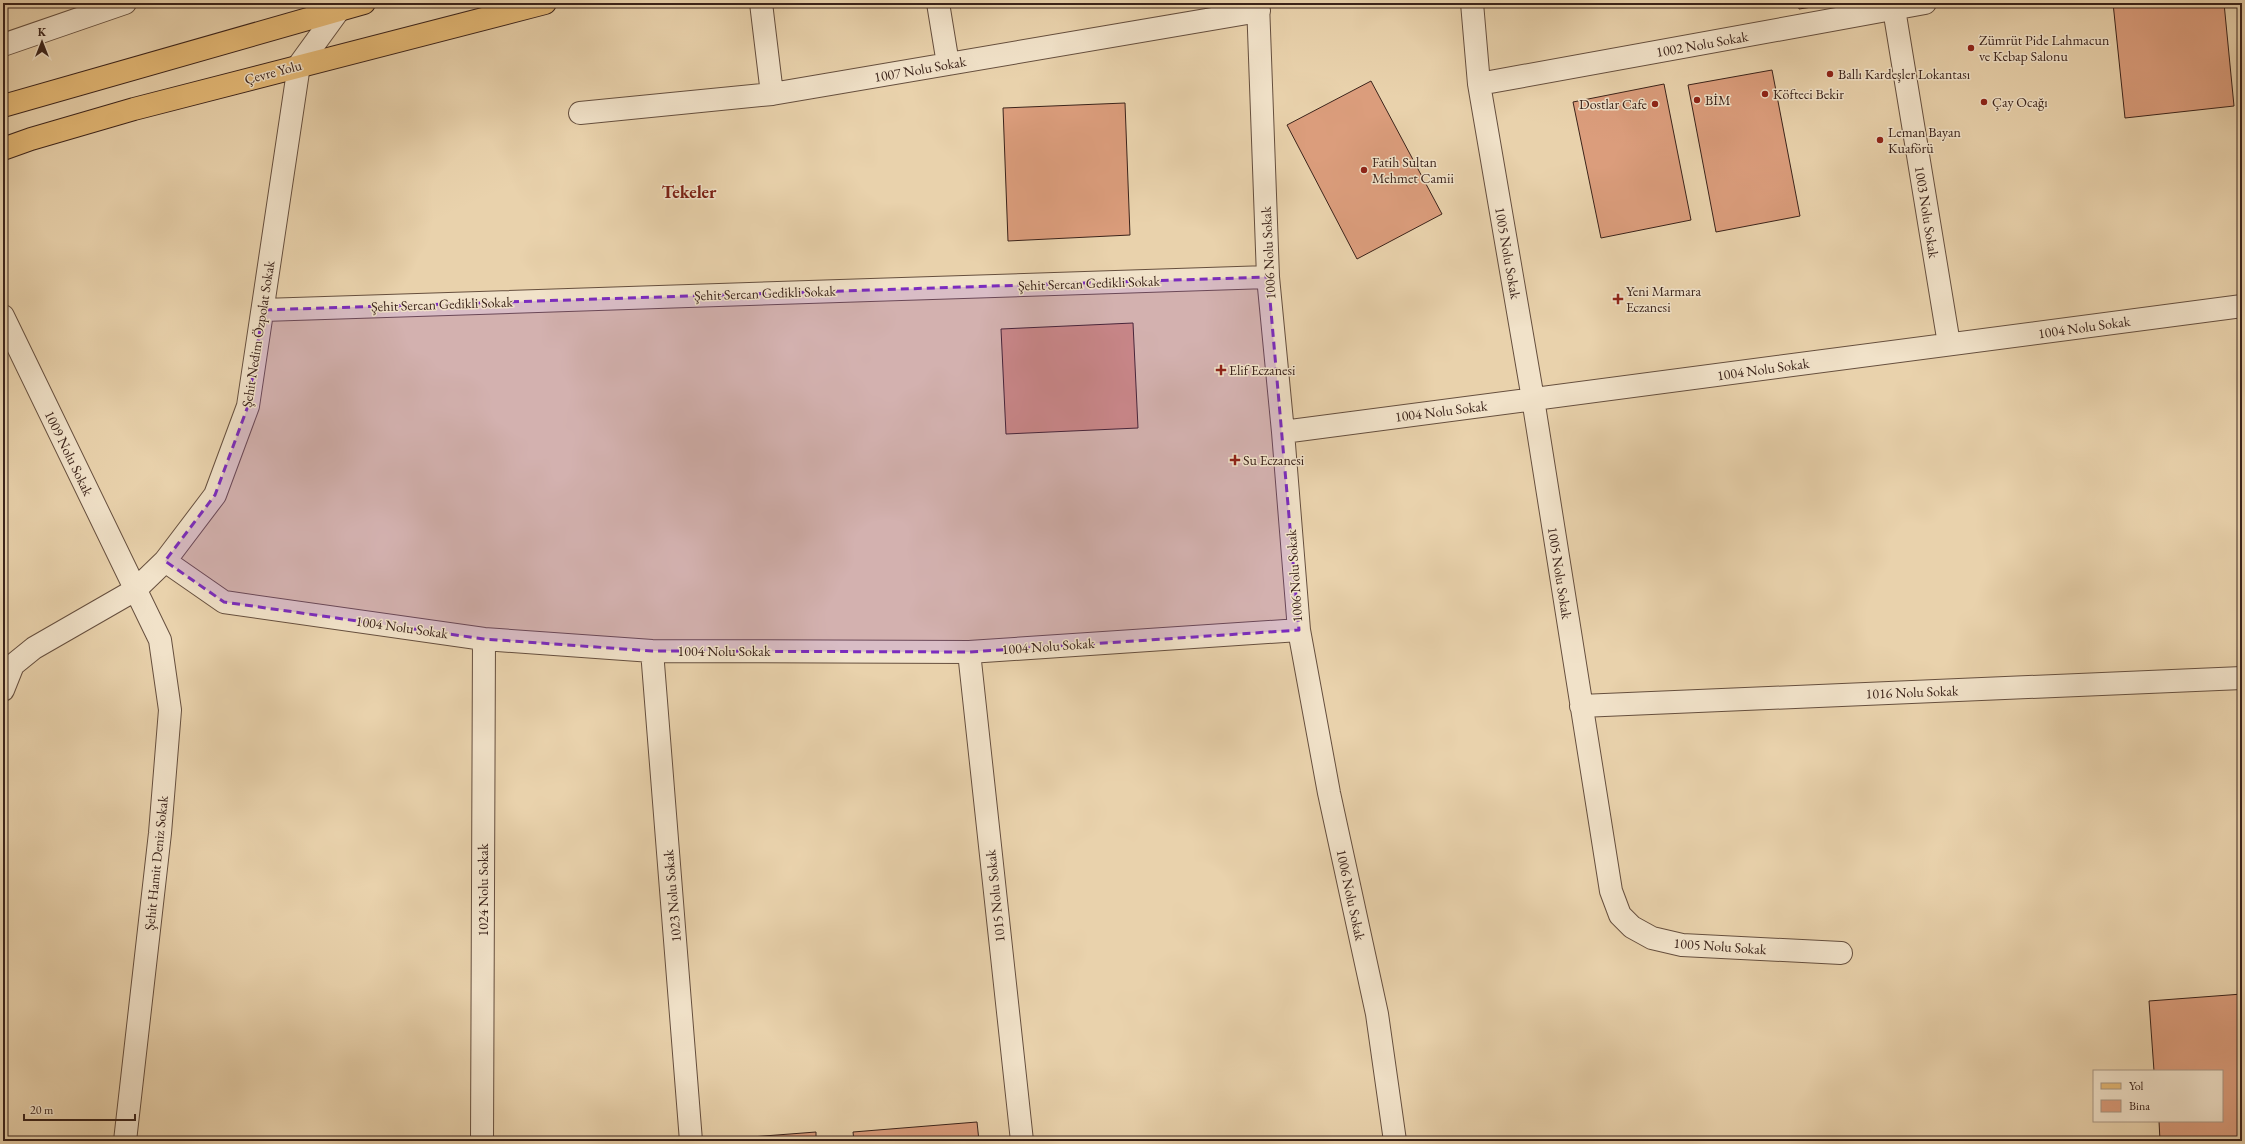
<svg xmlns="http://www.w3.org/2000/svg" width="2245" height="1144" viewBox="0 0 2245 1144" font-family="'EB Garamond',serif">
<style>
.building{fill:#db9d7c;stroke:#3b231a}
.lines{fill:none;stroke-linecap:round;stroke-linejoin:round}
.minor-casing{stroke:#664f3e;stroke-width:24}
.major-casing{stroke:#3b231a;stroke-width:24}
.minor{stroke:#f1e2c9;stroke-width:22}
.major{stroke:#e4b976;stroke-width:22}
.marked{fill:#7b2cbf;fill-opacity:0.2;stroke:#7b2cbf;stroke-width:3;stroke-dasharray:8 5;stroke-linejoin:round}
.poi-dot{fill:#8f2418;stroke:#f1e2c9;stroke-width:1.5}
.labels{text-anchor:middle;stroke-width:3;stroke-linejoin:round;paint-order:stroke}
.poi-label{font-size:14px;fill:#3b231a;stroke:#f1e2c9;text-anchor:start}
.street-label{font-size:14px;fill:#3b231a;stroke:#f1e2c9}
.district-label{font-size:18px;font-weight:bold;fill:#7a1f14;stroke:#f1e2c9}
</style>
<rect width="100%" height="100%" fill="#e9d2ac"/>
<filter id="stains"><feTurbulence type="fractalNoise" baseFrequency=".005" numOctaves="4"/><feColorMatrix values="0 0 0 0 .2 0 0 0 0 .09 0 0 0 0 .02 0 0 0 .5 -.17"/></filter>
<radialGradient id="worn" r=".72"><stop offset=".6" stop-color="#630" stop-opacity="0"/><stop offset="1" stop-color="#630" stop-opacity=".3"/></radialGradient>
<!-- building -->
<path class="building" d="M1798,3H1838L1799,9Z
M2113,3H2224L2234,106L2125,118Z
M1772,70L1800,216L1716,232L1688,85Z
M1371,81L1442,214L1357,259L1287,125Z
M1664,84L1691,220L1601,238L1573,102Z
M1125,103L1130,235L1008,241L1003,108Z
M1133,323L1138,428L1006,434L1001,329Z
M2242,994V1141H2160L2159,1121H2222V1071H2154L2149,1001Z
M977,1122L979,1141H854L853,1132Z
M816,1132V1141H725V1139Z"/>
<g class="lines">
<defs>
<path id="minor" d="M761,3L772,94
M938,3L948,64
M1258,3L1268,277L1283,432L1299,630L1329,793L1377,1014L1395,1141
M1472,3L1479,84L1533,399L1611,891L1620,915L1632,927L1652,938L1682,945L1841,953
M1894,9L1949,344
M3,45L125,3
M1479,84L1925,3
M580,113L772,94L1259,11
M263,310L1268,277
M3,316L160,640L170,710L160,833L125,1141
M1283,432L2242,306
M165,561L224,602L484,639L652,651L969,652L1299,630
M652,651L691,1141
M969,652L1022,1141
M3,690L13,665L34,648L135,590L165,561L215,495L248,406L299,65L344,3
M1581,706L2242,678
M482,1141L484,639"/>
<path id="major" d="M3,106L364,3
M3,149L31,139L134,109L545,3"/>
</defs>
<!-- minor casing -->
<use href="#minor" class="minor-casing"/>
<!-- major casing -->
<use href="#major" class="major-casing"/>
<!-- minor -->
<use href="#minor" class="minor"/>
<!-- major -->
<use href="#major" class="major"/>
</g>
<!-- marked area -->
<path class="marked" d="M1268,277L1299,630L969,652L652,651L484,639L224,602L165,561L215,495L248,406L263,310Z"/>
<!-- markers -->
<g class="poi-dot">
<circle cx="1971" cy="48" r="4"/>
<circle cx="1830" cy="74" r="4"/>
<circle cx="1765" cy="94" r="4"/>
<circle cx="1697" cy="100" r="4"/>
<circle cx="1984" cy="102" r="4"/>
<circle cx="1655" cy="104" r="4"/>
<circle cx="1880" cy="140" r="4"/>
<circle cx="1364" cy="170" r="4"/>
<path d="M1616 293h4v4h4v4h-4v4h-4v-4h-4v-4h4z"/>
<path d="M1219 364h4v4h4v4h-4v4h-4v-4h-4v-4h4z"/>
<path d="M1233 454h4v4h4v4h-4v4h-4v-4h-4v-4h4z"/>
</g>
<g class="labels">
<!-- poi labels -->
<g class="poi-label">
<text x="1979" y="45">Zümrüt Pide Lahmacun<tspan x="1979" dy="16">ve Kebap Salonu</tspan></text>
<text x="1838" y="79">Ballı Kardeşler Lokantası</text>
<text x="1773" y="99">Köfteci Bekir</text>
<text x="1705" y="105">BİM</text>
<text x="1992" y="107">Çay Ocağı</text>
<text x="1647" y="109" text-anchor="end">Dostlar Cafe</text>
<text x="1888" y="137">Leman Bayan<tspan x="1888" dy="16">Kuaförü</tspan></text>
<text x="1372" y="167">Fatih Sultan<tspan x="1372" dy="16">Mehmet Camii</tspan></text>
<text x="1626" y="296">Yeni Marmara<tspan x="1626" dy="16">Eczanesi</tspan></text>
<text x="1229" y="375">Elif Eczanesi</text>
<text x="1243" y="465">Su Eczanesi</text>
</g>
<!-- street labels -->
<g class="street-label">
<text transform="translate(1702 44) rotate(-10)" y="5">1002 Nolu Sokak</text>
<text transform="translate(920 69) rotate(-10)" y="5">1007 Nolu Sokak</text>
<text transform="translate(273 72) rotate(-15)" y="5">Çevre Yolu</text>
<text transform="translate(1927 212) rotate(81)" y="5">1003 Nolu Sokak</text>
<text transform="translate(1268 253) rotate(-93)" y="5">1006 Nolu Sokak</text>
<text transform="translate(1508 253) rotate(80)" y="5">1005 Nolu Sokak</text>
<text transform="translate(1089 283) rotate(-2)" y="5">Şehit Sercan Gedikli Sokak</text>
<text transform="translate(765 293) rotate(-2)" y="5">Şehit Sercan Gedikli Sokak</text>
<text transform="translate(442 304) rotate(-2)" y="5">Şehit Sercan Gedikli Sokak</text>
<text transform="translate(2084 327) rotate(-8)" y="5">1004 Nolu Sokak</text>
<text transform="translate(258 334) rotate(-81)" y="5">Şehit Nedim Özpolat Sokak</text>
<text transform="translate(1763 369) rotate(-8)" y="5">1004 Nolu Sokak</text>
<text transform="translate(1441 411) rotate(-7)" y="5">1004 Nolu Sokak</text>
<text transform="translate(69 453) rotate(64)" y="5">1009 Nolu Sokak</text>
<text transform="translate(1560 573) rotate(81)" y="5">1005 Nolu Sokak</text>
<text transform="translate(1294 576) rotate(-94)" y="5">1006 Nolu Sokak</text>
<text transform="translate(402 627) rotate(8)" y="5">1004 Nolu Sokak</text>
<text transform="translate(1048 646) rotate(-4)" y="5">1004 Nolu Sokak</text>
<text x="724" y="656">1004 Nolu Sokak</text>
<text transform="translate(1912 692) rotate(-2)" y="5">1016 Nolu Sokak</text>
<text transform="translate(156 863) rotate(-84)" y="5">Şehit Hamit Deniz Sokak</text>
<text transform="translate(483 890) rotate(-90)" y="5">1024 Nolu Sokak</text>
<text transform="translate(1351 895) rotate(78)" y="5">1006 Nolu Sokak</text>
<text transform="translate(672 896) rotate(-95)" y="5">1023 Nolu Sokak</text>
<text transform="translate(995 896) rotate(-96)" y="5">1015 Nolu Sokak</text>
<text transform="translate(1720 946) rotate(4)" y="5">1005 Nolu Sokak</text>
</g>
<!-- district labels -->
<g class="district-label">
<text x="689" y="198">Tekeler</text>
</g>
</g>
<!-- margin -->
<rect width="2245" height="1144" fill="none" stroke="#e9d2ac" stroke-width="16"/>
<rect x="4" y="4" width="2237" height="1136" fill="none" stroke="#3b231a" stroke-width="2"/>
<rect x="8" y="8" width="2229" height="1128" fill="none" stroke="#3b231a"/>
<!-- legend -->
<rect x="2093" y="1070" width="130" height="52" fill="#f1e2c9" stroke="#a89683"/>
<rect x="2101" y="1083" width="20" height="6" fill="#e4b976" stroke="#a89683"/>
<text x="2129" y="1090" font-size="12" fill="#3b231a">Yol</text>
<rect x="2101" y="1100" width="20" height="12" fill="#db9d7c" stroke="#a89683"/>
<text x="2129" y="1110" font-size="12" fill="#3b231a">Bina</text>
<!-- north arrow -->
<g transform="translate(42 42)" stroke="#f1e2c9" stroke-width="3" paint-order="stroke">
<path d="M0-3L7 15L0 10L-7 15Z" fill="#3b231a"/>
<text y="-6" font-size="11" font-weight="bold" text-anchor="middle" fill="#3b231a">K</text>
</g>
<!-- scale -->
<path d="M24 1114v6h111v-6" fill="none" stroke="#3b231a" stroke-width="2"/>
<text x="30" y="1114" font-size="12" fill="#3b231a" stroke="#f1e2c9" stroke-width="3" paint-order="stroke">20 m</text>
<rect width="100%" height="100%" filter="url(#stains)"/>
<rect width="100%" height="100%" fill="url(#worn)"/>
</svg>
